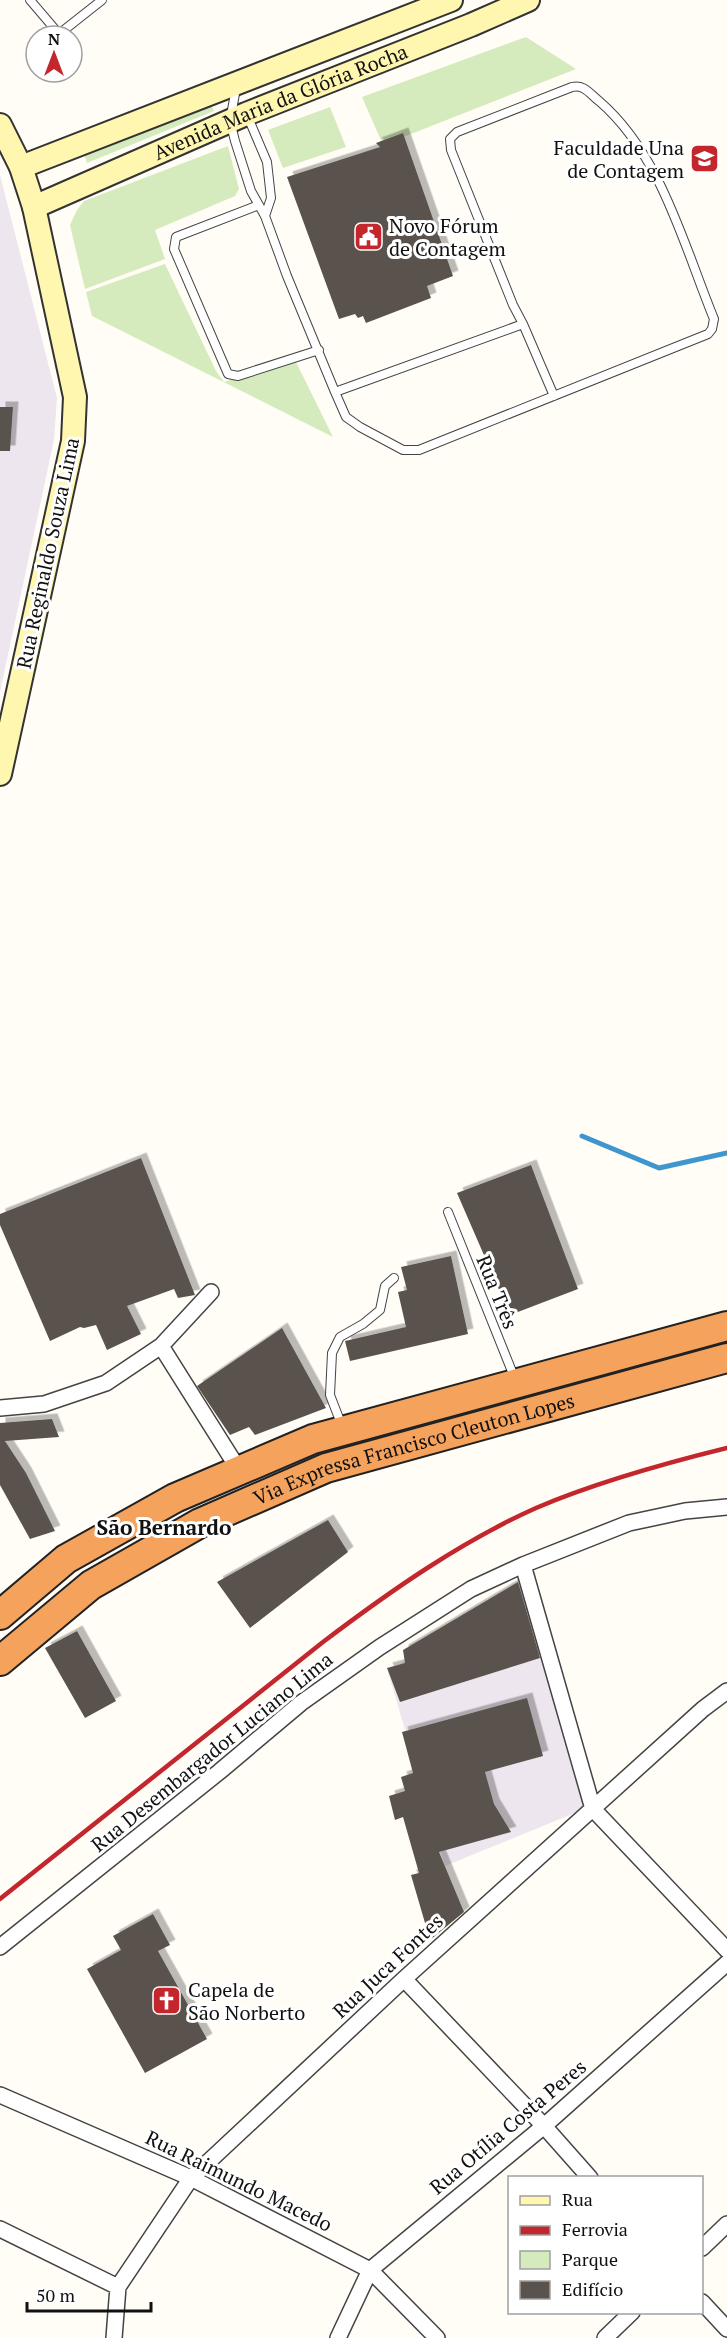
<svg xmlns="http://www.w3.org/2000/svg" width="727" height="2338" viewBox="0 0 727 2338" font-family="'PT Serif',serif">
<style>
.industrial{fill:#eee6ef}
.green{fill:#d5ebbd}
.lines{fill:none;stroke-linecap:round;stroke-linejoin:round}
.stream{stroke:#3f96cf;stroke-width:5}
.building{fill:#5a524d;filter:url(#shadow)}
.lane-casing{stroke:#444;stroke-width:10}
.street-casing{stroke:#444;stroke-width:18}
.secondary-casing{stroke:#333;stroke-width:26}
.highway-casing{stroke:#222;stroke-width:32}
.lane{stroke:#fff;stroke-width:8}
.street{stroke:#fff;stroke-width:15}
.secondary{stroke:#fff6b0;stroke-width:22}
.highway{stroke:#f5a25d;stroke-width:28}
.rail{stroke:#c4262e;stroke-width:4.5}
.labels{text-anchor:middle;stroke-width:6;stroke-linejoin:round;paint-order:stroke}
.street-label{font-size:20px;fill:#111;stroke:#fff}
.poi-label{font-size:20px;fill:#111;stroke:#fff;text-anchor:start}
.neighbourhood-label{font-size:21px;font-weight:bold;fill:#111;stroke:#fff}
</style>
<defs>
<filter id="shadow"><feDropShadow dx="5.5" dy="-5.5" stdDeviation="0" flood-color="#0004"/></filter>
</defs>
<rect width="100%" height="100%" fill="#fffdf5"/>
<!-- industrial -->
<path class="industrial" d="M0,175L57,398L54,440L0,692Z
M525,1582L587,1808L445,1866L388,1672Z"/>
<!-- green -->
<path class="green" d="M526,37L576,69L383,145L362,97Z
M210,102L214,111L87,163L84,154Z
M330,107L346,147L283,168L268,130Z
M228,146L239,189L235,196L155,230L165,259L85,289L70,225L77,210L84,201Z
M165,264L216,371L224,382L295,360L333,437L92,316L86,292Z"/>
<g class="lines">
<!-- stream -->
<path class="stream" d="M582,1136L659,1168L727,1153"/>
</g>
<!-- building -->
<path class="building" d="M403,133L453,276L427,286L431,298L366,323L363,316L358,318L355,314L339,319L287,177L380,147L376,143Z
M0,407H13L10,451H0Z
M141,1158L195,1295L178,1298L174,1289L127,1306L141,1334L107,1350L96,1325L84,1328L80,1327L50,1341L0,1225V1214Z
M531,1165L578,1289L510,1315L457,1193Z
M451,1256L468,1334L350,1361L345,1341L406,1327L398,1292L407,1290L401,1267Z
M282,1328L326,1408L255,1435L249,1427L230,1435L197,1386Z
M52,1419L59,1437L5,1441L26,1473L55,1531L30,1539L0,1485V1423Z
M328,1520L348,1552L250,1628L217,1582Z
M518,1582L540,1658L400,1702L387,1668L405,1663L403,1650Z
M77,1631L116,1701L85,1718L45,1648Z
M527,1698L543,1756L485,1772L494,1804L511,1832L439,1852L464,1912L430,1940L411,1875L419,1873L403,1817L395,1820L389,1796L405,1791L401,1777L413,1773L402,1732Z
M153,1914L170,1945L158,1951L207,2039L145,2073L87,1969L121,1950L113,1936Z"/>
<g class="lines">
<defs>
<path id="lane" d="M30,0L59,34L102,0
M236,88L230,121L235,141L251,191L265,216L287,276L335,392L523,324L513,305L451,150L450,139L457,132L572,87C584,84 590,94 599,101C661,154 684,246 714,319L712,329L708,334L419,450H403L360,427L346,417L335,392
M247,115L267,162L271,198L265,216
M259,205L176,237L174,249L228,374L238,376L319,350
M523,324L554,396
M448,1212L515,1379
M342,1426L330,1395L332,1353L340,1337L363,1324L380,1310L385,1286L394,1278"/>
<path id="street" d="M161,1346L239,1470
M0,1408L44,1404L106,1383L161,1346L211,1292
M523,1565L593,1809L727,1950
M0,1947L219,1772L301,1703L380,1647L471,1589L523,1565L629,1523L685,1511L727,1507
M404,1979L544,2126L590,2178
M0,2095L191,2178L370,2270L437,2338
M0,2229L118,2287
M702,2248L727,2224
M702,2302L727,2329
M114,2338L118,2287L191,2178L404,1979L703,1709L727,1691
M338,2338L370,2270L544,2126L727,1963
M605,2338L632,2312"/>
<g id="secondary">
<path d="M0,125L21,167L34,207L75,397L73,441L0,774"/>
<path d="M21,167L451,0"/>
<path id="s1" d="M34,207L246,114L471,25L528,0"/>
</g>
<g id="highway">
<path d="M0,1615L66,1559L175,1498L313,1439L727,1326"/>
<path id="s2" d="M0,1661L91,1585L200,1523L326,1468L727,1358"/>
</g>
</defs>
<!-- lane casing -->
<use href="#lane" class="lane-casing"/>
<!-- street casing -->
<use href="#street" class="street-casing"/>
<!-- secondary casing -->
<use href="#secondary" class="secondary-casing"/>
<!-- highway casing -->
<use href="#highway" class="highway-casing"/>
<!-- lane -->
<use href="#lane" class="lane"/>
<!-- street -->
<use href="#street" class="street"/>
<!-- secondary -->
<use href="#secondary" class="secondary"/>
<!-- highway -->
<use href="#highway" class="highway"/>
<!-- rail -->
<path class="rail" d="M0,1899L323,1642C389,1592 460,1542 536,1508C597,1482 662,1464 727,1448"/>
</g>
<!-- icons -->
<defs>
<symbol id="university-square" viewBox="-11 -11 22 22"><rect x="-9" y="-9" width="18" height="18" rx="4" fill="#c4262e" stroke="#fff"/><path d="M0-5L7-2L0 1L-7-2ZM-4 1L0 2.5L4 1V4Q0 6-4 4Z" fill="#fff"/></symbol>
<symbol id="civic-square" viewBox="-11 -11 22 22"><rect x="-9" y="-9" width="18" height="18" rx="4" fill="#c4262e" stroke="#fff"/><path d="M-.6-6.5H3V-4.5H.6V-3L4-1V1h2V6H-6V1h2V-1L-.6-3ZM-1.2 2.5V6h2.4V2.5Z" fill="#fff"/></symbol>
<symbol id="church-square" viewBox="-11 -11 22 22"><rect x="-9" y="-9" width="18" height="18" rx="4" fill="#c4262e" stroke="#fff"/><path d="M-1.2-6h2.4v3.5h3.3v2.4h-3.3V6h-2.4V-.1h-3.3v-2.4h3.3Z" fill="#fff"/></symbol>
</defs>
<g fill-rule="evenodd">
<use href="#university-square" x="688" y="142" width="33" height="33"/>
<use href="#civic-square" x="352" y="220" width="33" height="33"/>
<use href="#church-square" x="150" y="1984" width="33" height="33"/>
</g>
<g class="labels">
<!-- street labels -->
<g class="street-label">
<text dy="7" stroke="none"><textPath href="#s1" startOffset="268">Avenida Maria da Glória Rocha</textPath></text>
<text transform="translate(48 553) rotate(-78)" y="7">Rua Reginaldo Souza Lima</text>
<text transform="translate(497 1292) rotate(68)" y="7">Rua Três</text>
<text dy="7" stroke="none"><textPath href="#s2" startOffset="471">Via Expressa Francisco Cleuton Lopes</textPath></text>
<text transform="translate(212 1752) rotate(-39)" y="7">Rua Desembargador Luciano Lima</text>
<text transform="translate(388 1966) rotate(-43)" y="7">Rua Juca Fontes</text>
<text transform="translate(508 2127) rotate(-40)" y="7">Rua Otília Costa Peres</text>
<text transform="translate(239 2181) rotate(26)" y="7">Rua Raimundo Macedo</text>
</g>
<!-- poi labels -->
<g class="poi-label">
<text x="684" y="155" text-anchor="end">Faculdade Una<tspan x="684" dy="23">de Contagem</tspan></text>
<text x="389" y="233">Novo Fórum<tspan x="389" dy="23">de Contagem</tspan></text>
<text x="188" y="1997">Capela de<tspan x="188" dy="23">São Norberto</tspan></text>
</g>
<!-- neighbourhood labels -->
<g class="neighbourhood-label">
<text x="164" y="1535">São Bernardo</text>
</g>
</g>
<!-- legend -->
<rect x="508" y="2176" width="195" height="138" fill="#ffffff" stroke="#a0a0a0" stroke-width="1.5"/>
<rect x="520" y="2196" width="30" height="9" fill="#fff6b0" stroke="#a0a0a0" stroke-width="1.5"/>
<text x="562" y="2206" font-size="18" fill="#111111">Rua</text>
<rect x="520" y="2226" width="30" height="9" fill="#c4262e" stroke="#a0a0a0" stroke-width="1.5"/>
<text x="562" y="2236" font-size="18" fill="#111111">Ferrovia</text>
<rect x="520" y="2251" width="30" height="18" fill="#d5ebbd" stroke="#a0a0a0" stroke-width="1.5"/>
<text x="562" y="2266" font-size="18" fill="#111111">Parque</text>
<rect x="520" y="2281" width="30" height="18" fill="#5a524d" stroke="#a0a0a0" stroke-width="1.5"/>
<text x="562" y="2296" font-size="18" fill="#111111">Edifício</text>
<!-- north arrow -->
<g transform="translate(54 54)"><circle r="28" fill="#ffffff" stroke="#a0a0a0" stroke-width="1.5"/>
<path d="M0-4.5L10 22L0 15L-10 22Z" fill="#c4262e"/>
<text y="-9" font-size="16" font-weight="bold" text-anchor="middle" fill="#111111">N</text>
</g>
<!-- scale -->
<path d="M27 2302v9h124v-9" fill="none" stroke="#111111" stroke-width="3"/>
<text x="36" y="2302" font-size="18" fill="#111111" stroke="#ffffff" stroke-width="4.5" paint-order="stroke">50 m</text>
</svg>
